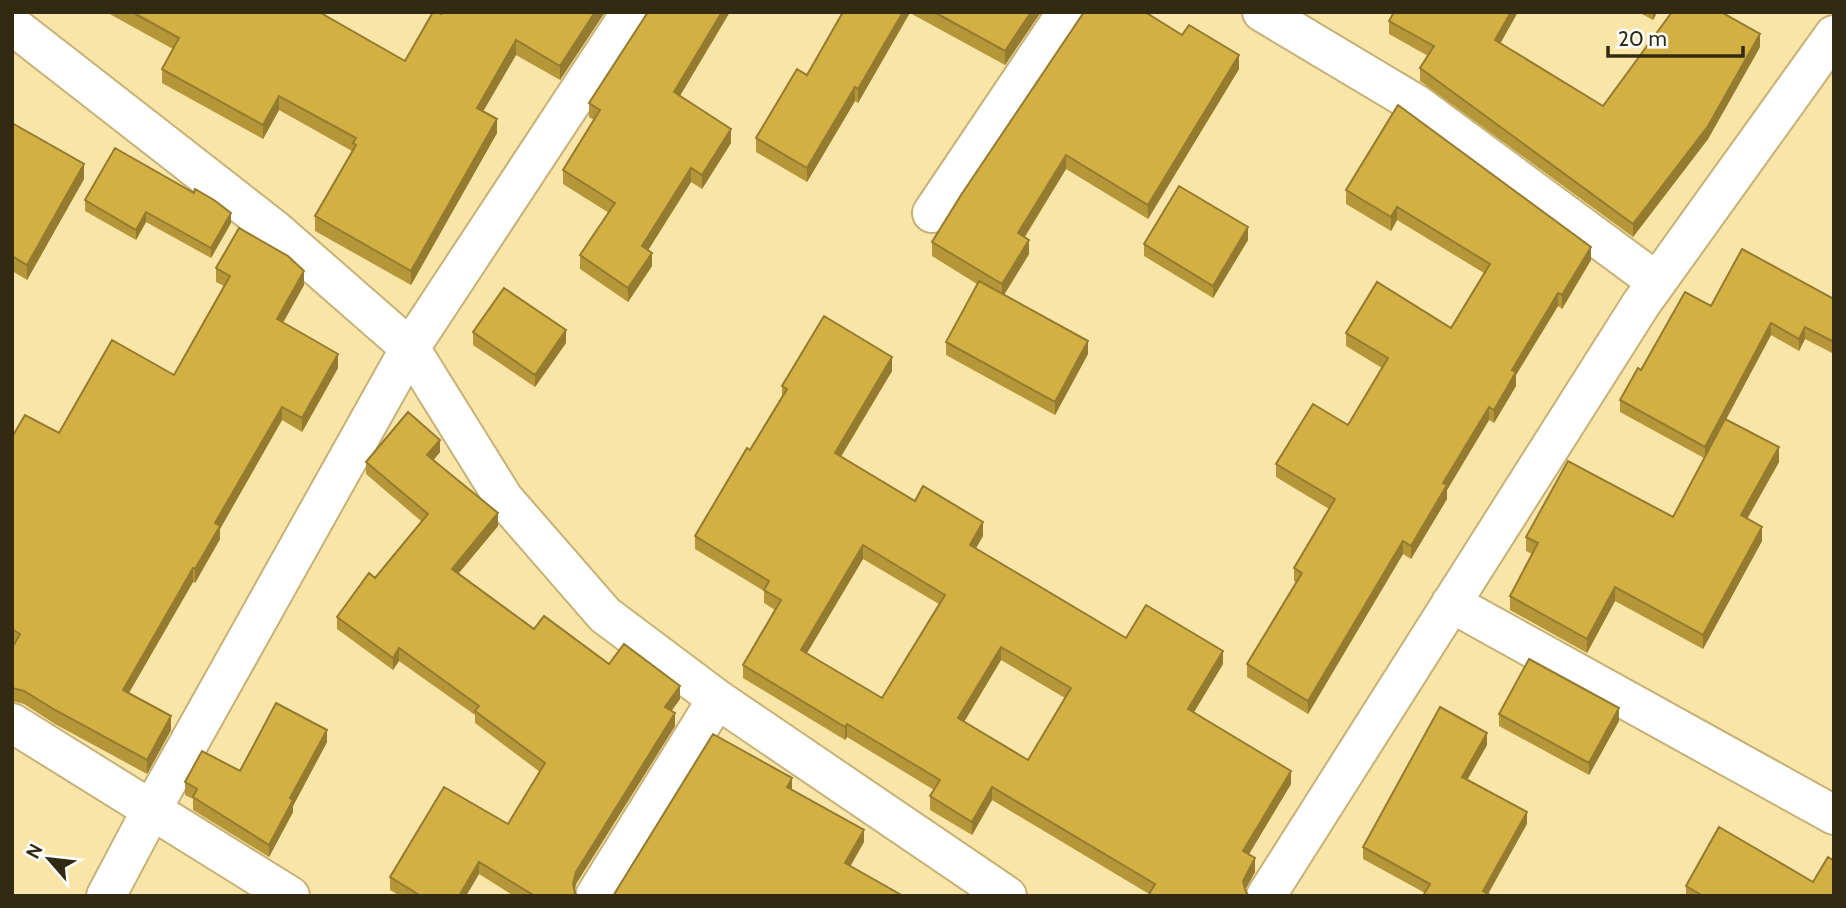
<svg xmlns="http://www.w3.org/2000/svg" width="1846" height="908" viewBox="0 0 1846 908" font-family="Cabin,sans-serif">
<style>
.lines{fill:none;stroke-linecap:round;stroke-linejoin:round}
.minor-casing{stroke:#c6b176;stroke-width:42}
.minor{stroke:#fff;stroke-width:38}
.wall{fill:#b5973a;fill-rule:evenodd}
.shaded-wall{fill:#947b2f}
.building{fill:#d3b043;stroke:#947b2f;stroke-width:2;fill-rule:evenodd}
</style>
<rect width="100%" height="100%" fill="#fae5a8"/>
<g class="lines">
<defs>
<path id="minor" d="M1262,12L1416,104L1657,282
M12,25L275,230L410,348L504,499L605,615L717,699L1007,896
M932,213L1067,12
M1451,603L1834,815
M12,723L290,896
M106,896L152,809L410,348L631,12
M595,896L717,699
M1266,896L1641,304L1834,35"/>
</defs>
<!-- minor casing -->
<use href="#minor" class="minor-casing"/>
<!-- minor -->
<use href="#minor" class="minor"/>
</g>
<!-- wall -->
<path class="wall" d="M106,12H319L405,61L442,12H605L560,80L516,55L483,111L497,133L411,285L315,231V216L352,151L279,110L263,139L162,83V69L173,49Z
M843,12H1041L1005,65L910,13L858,103L855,101L807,182L756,152V138L807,75Z
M1084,12L1239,69L1148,219L1066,169L1025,237L1029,254L1004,295L1088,354L1055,415L946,355V342L977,284L932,256V242Z
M1638,12H1657L1653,20Z
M1389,21L1501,44L1603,106L1760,47L1708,139L1633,237L1420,81V68L1428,56L1389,34Z
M680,96L731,143L702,189L691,182L648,250L652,266L628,302L580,269V255L609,213L563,184V170L594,120L589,117V103Z
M12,123L84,179L27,280L12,271Z
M1346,190L1591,260L1562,309L1558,306L1516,375V386L1494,423L1489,420L1447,490V499L1411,559L1403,554L1308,714L1247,677V664L1296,583L1294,581V568L1329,509L1276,477V464L1348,425L1382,368L1346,346V333L1451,328L1484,273L1397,220L1391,231L1346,204Z
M85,200L231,223L211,258L146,222L136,240L85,211Z
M1248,240L1213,298L1144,256V244Z
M216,268L304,285L283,323L338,368L302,432L282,420L220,529V539L195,583L193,582L129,693L171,730L147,774L55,724L24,704L12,701V648L14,644L12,643V437L59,433L174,375L224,286L216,282Z
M1834,299V354L1805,339L1799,351L1771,335L1726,419L1779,462L1747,518L1762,541L1703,649L1615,601L1587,653L1510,610V596L1532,554L1526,551V537L1673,517L1704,458L1620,412V400L1641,370L1711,306Z
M473,332L566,343L535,387L473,345Z
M892,371L841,457L915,501L983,536L976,548L1126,638L1223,664L1194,712L1291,784L1249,854L1255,872L1245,889L1149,894L992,800L972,835L930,810V796L934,790L847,737L845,740L743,678V665L775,610L764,603V591L695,549V536L750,450L782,396V386ZM863,559L939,604L882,698L807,653ZM1001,660L1065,698L1028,760L964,722Z
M440,452L433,460L498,526L459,573L534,629L680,699L671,711L675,726L576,884L575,890L578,896H514L479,874L466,896H400L390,890V877L508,824L540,772L475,723V715L399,661L393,670L337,629V617L375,578L421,521L366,474V462Z
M1499,714L1619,721L1589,775L1499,726Z
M327,742L293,806V812L269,857L193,810V799L185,795V782L240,771Z
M1487,745L1467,780L1527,824L1425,893L1363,859V847Z
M1813,882L1834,896H1686V886Z"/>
<!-- shaded-wall -->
<path class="shaded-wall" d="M595,12H605L560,80V66Z
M722,12H730L674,106V92Z
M903,12H910L858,103V89Z
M1031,12H1041L1005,65V51Z
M1511,12H1518L1495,53V40Z
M1653,12H1657L1653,20Z
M1760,34V47L1708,139L1633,237V224Z
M516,40V55L477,122V108Z
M1239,55V69L1148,219V205Z
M855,87V101L807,182V168Z
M279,96V110L263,139V125Z
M497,119V133L411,285V271Z
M731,129V143L702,189V175Z
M1066,155V169L1018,247V233Z
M84,164V179L27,280V265Z
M691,168V182L642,260V246Z
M1397,207V220L1391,231V217Z
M146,212V222L136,240V230Z
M231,213V223L211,258V248Z
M1248,227V240L1213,298V286Z
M1029,240V254L1002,298V284Z
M1591,247V260L1562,309V295Z
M652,253V266L628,302V288Z
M304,271V285L277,333V319Z
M1558,293V306L1516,375V386L1494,423V410L1512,370Z
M1771,323V335L1705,459V447Z
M1805,327V339L1799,351V339Z
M566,330V343L535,387V375Z
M1088,341V354L1055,415V402Z
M338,354V368L302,432V418Z
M892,357V371L835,466V453Z
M282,407V420L220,529V539L195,583V569L215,523Z
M1489,407V420L1447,490V499L1411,559V546L1443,483Z
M440,440V452L427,468V455Z
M1779,447V462L1741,530V515Z
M498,513V526L452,581V569Z
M983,522V536L970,558V545Z
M1762,527V541L1703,649V635Z
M1403,541V554L1308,714V701Z
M863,545V559L801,663V650Z
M193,568V582L123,703V690Z
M1615,587V601L1587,653V639Z
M1001,647V660L958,732V718Z
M399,648V661L393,670V658Z
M1223,651V664L1188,722V709Z
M680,686V699L665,720V707Z
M1619,708V721L1589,775V763Z
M675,713V726L576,884L573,896V884L576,872Z
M171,716V730L147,774V760Z
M847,724V737L845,740V727Z
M327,730V742L293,806V812L269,857V845L290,798Z
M1487,733V745L1462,789V777Z
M1291,771V784L1243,864V851Z
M792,778V791L787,787Z
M992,787V800L972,835V822Z
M1527,812V824L1487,896L1483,891Z
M864,830V842L845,876V863Z
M1255,858V872L1243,894V881Z
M479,862V874L466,896H459Z"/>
<!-- building -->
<path class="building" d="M132,12H319L405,61L433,12H438L441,14L442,12H595L560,66L516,40L477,108L497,119L411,271L315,216L356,145L353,143L356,138L279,96L263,125L162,69L179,38Z
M648,12H722L674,92L731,129L702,175L691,168L642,246L652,253L628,288L580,255L615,203L563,170L600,110L589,103Z
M843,12H903L858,89L855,87L807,168L756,138L797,69L807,75Z
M934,12H1031L1005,51Z
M1084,12H1145L1182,35L1189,25L1239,55L1148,205L1066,155L1018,233L1029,240L1002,284L932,242L961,195Z
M1394,12H1511L1495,40L1603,106L1672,12H1721L1760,34L1708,126L1633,224L1420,68L1434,46L1389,21Z
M1398,105L1591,247L1562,295L1558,293L1512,370L1516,372L1494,410L1489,407L1443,483L1447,485L1411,546L1403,541L1308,701L1247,664L1302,573L1294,568L1335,499L1276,464L1313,404L1348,425L1388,358L1346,333L1377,282L1451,328L1490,264L1397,207L1391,217L1346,190Z
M12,123L84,164L27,265L12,256Z
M115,148L194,193L195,189L214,200L231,213L211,248L146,212L136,230L85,200Z
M1179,186L1248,227L1213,286L1144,244Z
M239,228L288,256L304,271L277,319L338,354L302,418L282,407L215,523L220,526L195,569L193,568L123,690L171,716L147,760L55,710L24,691L12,688V648L20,634L12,629V437L25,415L59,433L112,340L174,375L230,276L216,268Z
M1742,249L1834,299V342L1805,327L1799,339L1771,323L1705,447L1620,400L1638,368L1641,370L1685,292L1711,306Z
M979,281L1088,341L1055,402L946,342Z
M504,288L566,330L535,375L473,332Z
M824,316L892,357L835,453L915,501L923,486L983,522L970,545L1126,638L1146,605L1223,651L1188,709L1291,771L1243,851L1255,858L1243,881L1246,892L1249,896H1148L1155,884L992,787L972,822L930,796L940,780L847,724L845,727L743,665L781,600L764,590L769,581L695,536L747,448L750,450L787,389L782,386ZM863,545L945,595L882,698L801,650ZM1001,647L1071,688L1028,760L958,718Z
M408,412L440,440L427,455L498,513L452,569L534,629L544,616L609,664L624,644L680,686L665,707L675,713L576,872L573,884L575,893L578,896H535L479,862L459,896H421L390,877L444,787L508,824L545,763L475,711L479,706L399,648L393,658L337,617L369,573L375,578L428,514L366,462Z
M1725,419L1779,447L1741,515L1762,527L1703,635L1615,587L1587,639L1510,596L1538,543L1526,537L1568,461L1673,517Z
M1529,659L1619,708L1589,763L1499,714Z
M276,703L327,730L290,798L293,800L269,845L193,797L197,789L185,782L202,751L240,771Z
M1440,707L1487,733L1462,777L1527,812L1483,891L1492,896H1423L1430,884L1363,847Z
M713,734L792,778L787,787L864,830L845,863L903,896H613Z
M1719,827L1813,882L1828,857L1834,861V896H1703L1686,886Z"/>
<!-- border -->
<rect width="1846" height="908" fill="none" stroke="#332a12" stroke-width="28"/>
<!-- north arrow -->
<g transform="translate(49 859) rotate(298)" stroke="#ffffff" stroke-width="5" paint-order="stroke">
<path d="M0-5L12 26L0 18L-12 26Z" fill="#332a12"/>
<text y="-10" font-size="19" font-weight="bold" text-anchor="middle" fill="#332a12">N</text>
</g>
<!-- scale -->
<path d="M1608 46v10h135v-10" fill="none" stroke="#332a12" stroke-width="3.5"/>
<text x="1618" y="46" font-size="21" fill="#332a12" stroke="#ffffff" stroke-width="5" paint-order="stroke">20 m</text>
</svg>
